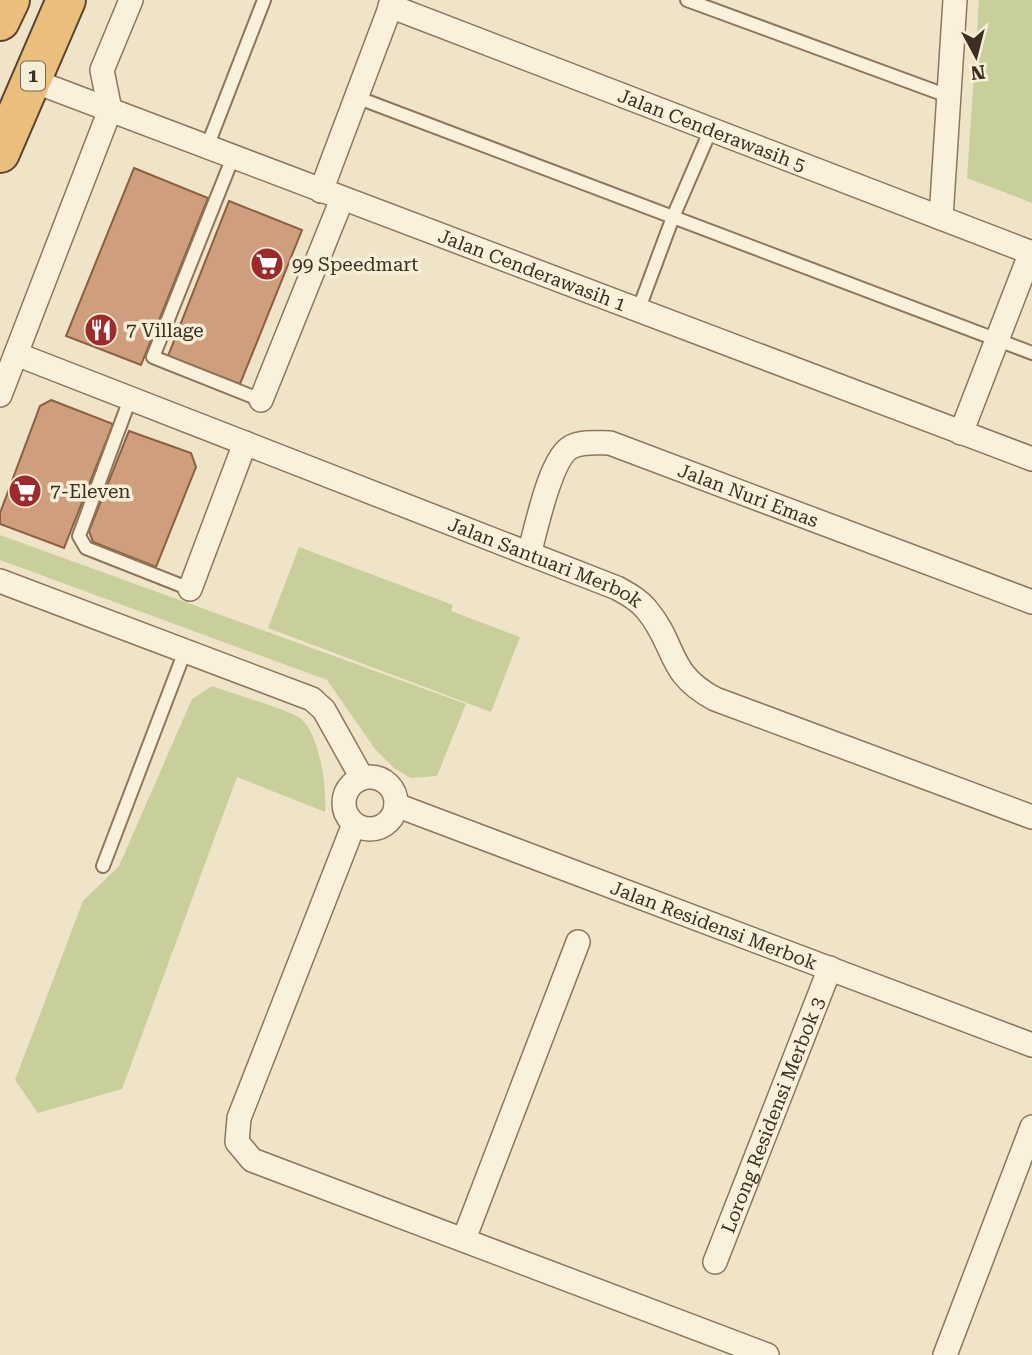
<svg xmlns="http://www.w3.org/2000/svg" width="1032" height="1355" viewBox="0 0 1032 1355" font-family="'Roboto Serif',serif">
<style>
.green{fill:#c9cf9b}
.building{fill:#cf9f7d;stroke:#8d5f41;stroke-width:2}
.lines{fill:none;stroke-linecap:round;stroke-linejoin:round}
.service-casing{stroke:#8d765c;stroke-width:16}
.minor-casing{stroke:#8d765c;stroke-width:26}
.trunk-casing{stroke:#5b4430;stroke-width:42}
.service{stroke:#faf1dc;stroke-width:12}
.minor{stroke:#faf1dc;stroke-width:23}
.trunk{stroke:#eabe7c;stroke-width:38}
.labels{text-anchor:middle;stroke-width:7;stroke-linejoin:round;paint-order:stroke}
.shield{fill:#f7eed8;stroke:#756857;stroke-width:2}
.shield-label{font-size:18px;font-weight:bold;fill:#3d2e20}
.street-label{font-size:19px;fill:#3d2e20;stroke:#f7eed8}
.poi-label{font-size:19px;fill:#3d2e20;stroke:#f7eed8;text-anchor:start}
</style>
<rect width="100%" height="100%" fill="#f0e4c8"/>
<!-- green -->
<path class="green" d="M979,0H1032V203L967,178Z
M0,535L466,704L437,776L411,778L394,768L375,749L327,680L0,560Z
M299,547L453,605L451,611L520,637L491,712L268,628Z
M212,686C230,693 287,709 300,718C320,733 327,789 325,812L237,777L122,1089L38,1113L15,1080L83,901L119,866L192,699Z"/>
<!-- building -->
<path class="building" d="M134,168L208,198L141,365L66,336Z
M229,201L302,230L240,384L168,356Z
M51,400L113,424L64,548L0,524V513L40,406Z
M129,431L191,453L196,467L156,567L93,542L89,531Z"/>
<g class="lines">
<defs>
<path id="service" d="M687,0L948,96
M356,97L1032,353
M207,147L264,0
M233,157L153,357L261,400
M638,311L673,217L711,129
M130,399L79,536L86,548L190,589
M103,866L185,651"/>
<g id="minor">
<path id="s1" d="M390,6L1032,253"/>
<path id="s2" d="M31,80L1032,459"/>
<path d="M321,191L393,0"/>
<path d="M941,218L955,0"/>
<path id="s3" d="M16,354L617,588C628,594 639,600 647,610C677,646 666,673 715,699L1032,817"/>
<path d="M0,395L110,110L102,70L131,0"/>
<path d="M261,400L342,199"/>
<path d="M961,433L1031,252"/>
<path id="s4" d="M529,554C536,530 550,458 571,447C583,441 597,443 610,443L1032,602"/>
<path d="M0,581L312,699L324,710L362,778"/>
<path d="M190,589L245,443"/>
<circle cx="370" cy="803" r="26"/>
<path id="s5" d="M396,805L1032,1045"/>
<path d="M354,824L239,1118L237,1142L252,1160L767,1355"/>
<path d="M464,1239L578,942"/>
<path id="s6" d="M715,1262L830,968"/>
<path d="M945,1355L1032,1127"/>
</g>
<path id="trunk" d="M0,21L10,0
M0,153L66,0"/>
</defs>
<!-- service casing -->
<use href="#service" class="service-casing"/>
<!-- minor casing -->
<use href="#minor" class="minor-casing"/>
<!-- trunk casing -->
<use href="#trunk" class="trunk-casing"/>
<!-- service -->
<use href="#service" class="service"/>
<!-- minor -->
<use href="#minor" class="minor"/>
<!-- trunk -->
<use href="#trunk" class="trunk"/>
</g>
<!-- icons -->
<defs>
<symbol id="supermarket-disc" viewBox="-11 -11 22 22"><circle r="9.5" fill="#9e2a2b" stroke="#f7eed8"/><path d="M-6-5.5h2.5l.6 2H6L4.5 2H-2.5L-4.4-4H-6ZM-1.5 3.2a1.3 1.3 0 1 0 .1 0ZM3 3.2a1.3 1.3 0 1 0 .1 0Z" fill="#fff"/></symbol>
<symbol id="restaurant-disc" viewBox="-11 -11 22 22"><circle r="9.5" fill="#9e2a2b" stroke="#f7eed8"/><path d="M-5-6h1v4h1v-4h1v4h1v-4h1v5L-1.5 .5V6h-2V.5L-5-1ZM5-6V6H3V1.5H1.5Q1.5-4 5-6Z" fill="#fff"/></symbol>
</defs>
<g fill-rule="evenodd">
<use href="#supermarket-disc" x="248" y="245" width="38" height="38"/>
<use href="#restaurant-disc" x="82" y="311" width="38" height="38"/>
<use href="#supermarket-disc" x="6" y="472" width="38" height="38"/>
</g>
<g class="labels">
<!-- shield labels -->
<rect class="shield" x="21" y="61.5" width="24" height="29" rx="5"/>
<g class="shield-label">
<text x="33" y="82">1</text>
</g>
<!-- street labels -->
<g class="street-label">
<text dy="7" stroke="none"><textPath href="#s1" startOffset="345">Jalan Cenderawasih 5</textPath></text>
<text dy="7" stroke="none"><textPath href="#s2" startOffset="536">Jalan Cenderawasih 1</textPath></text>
<text dy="7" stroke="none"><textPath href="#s4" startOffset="304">Jalan Nuri Emas</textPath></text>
<text dy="7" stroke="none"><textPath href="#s3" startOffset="569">Jalan Santuari Merbok</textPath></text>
<text dy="7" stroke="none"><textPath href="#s5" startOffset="340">Jalan Residensi Merbok</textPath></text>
<text dy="7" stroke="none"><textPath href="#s6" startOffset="158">Lorong Residensi Merbok 3</textPath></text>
</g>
<!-- poi labels -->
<g class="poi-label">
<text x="292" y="271">99 Speedmart</text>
<text x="126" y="337">7 Village</text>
<text x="50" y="498">7-Eleven</text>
</g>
</g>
<!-- north arrow -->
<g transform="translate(976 56) rotate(173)" stroke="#f7eed8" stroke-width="5" paint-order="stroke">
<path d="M0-5L12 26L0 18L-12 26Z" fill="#3d2e20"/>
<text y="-10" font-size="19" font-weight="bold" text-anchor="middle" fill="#3d2e20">N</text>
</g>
</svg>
